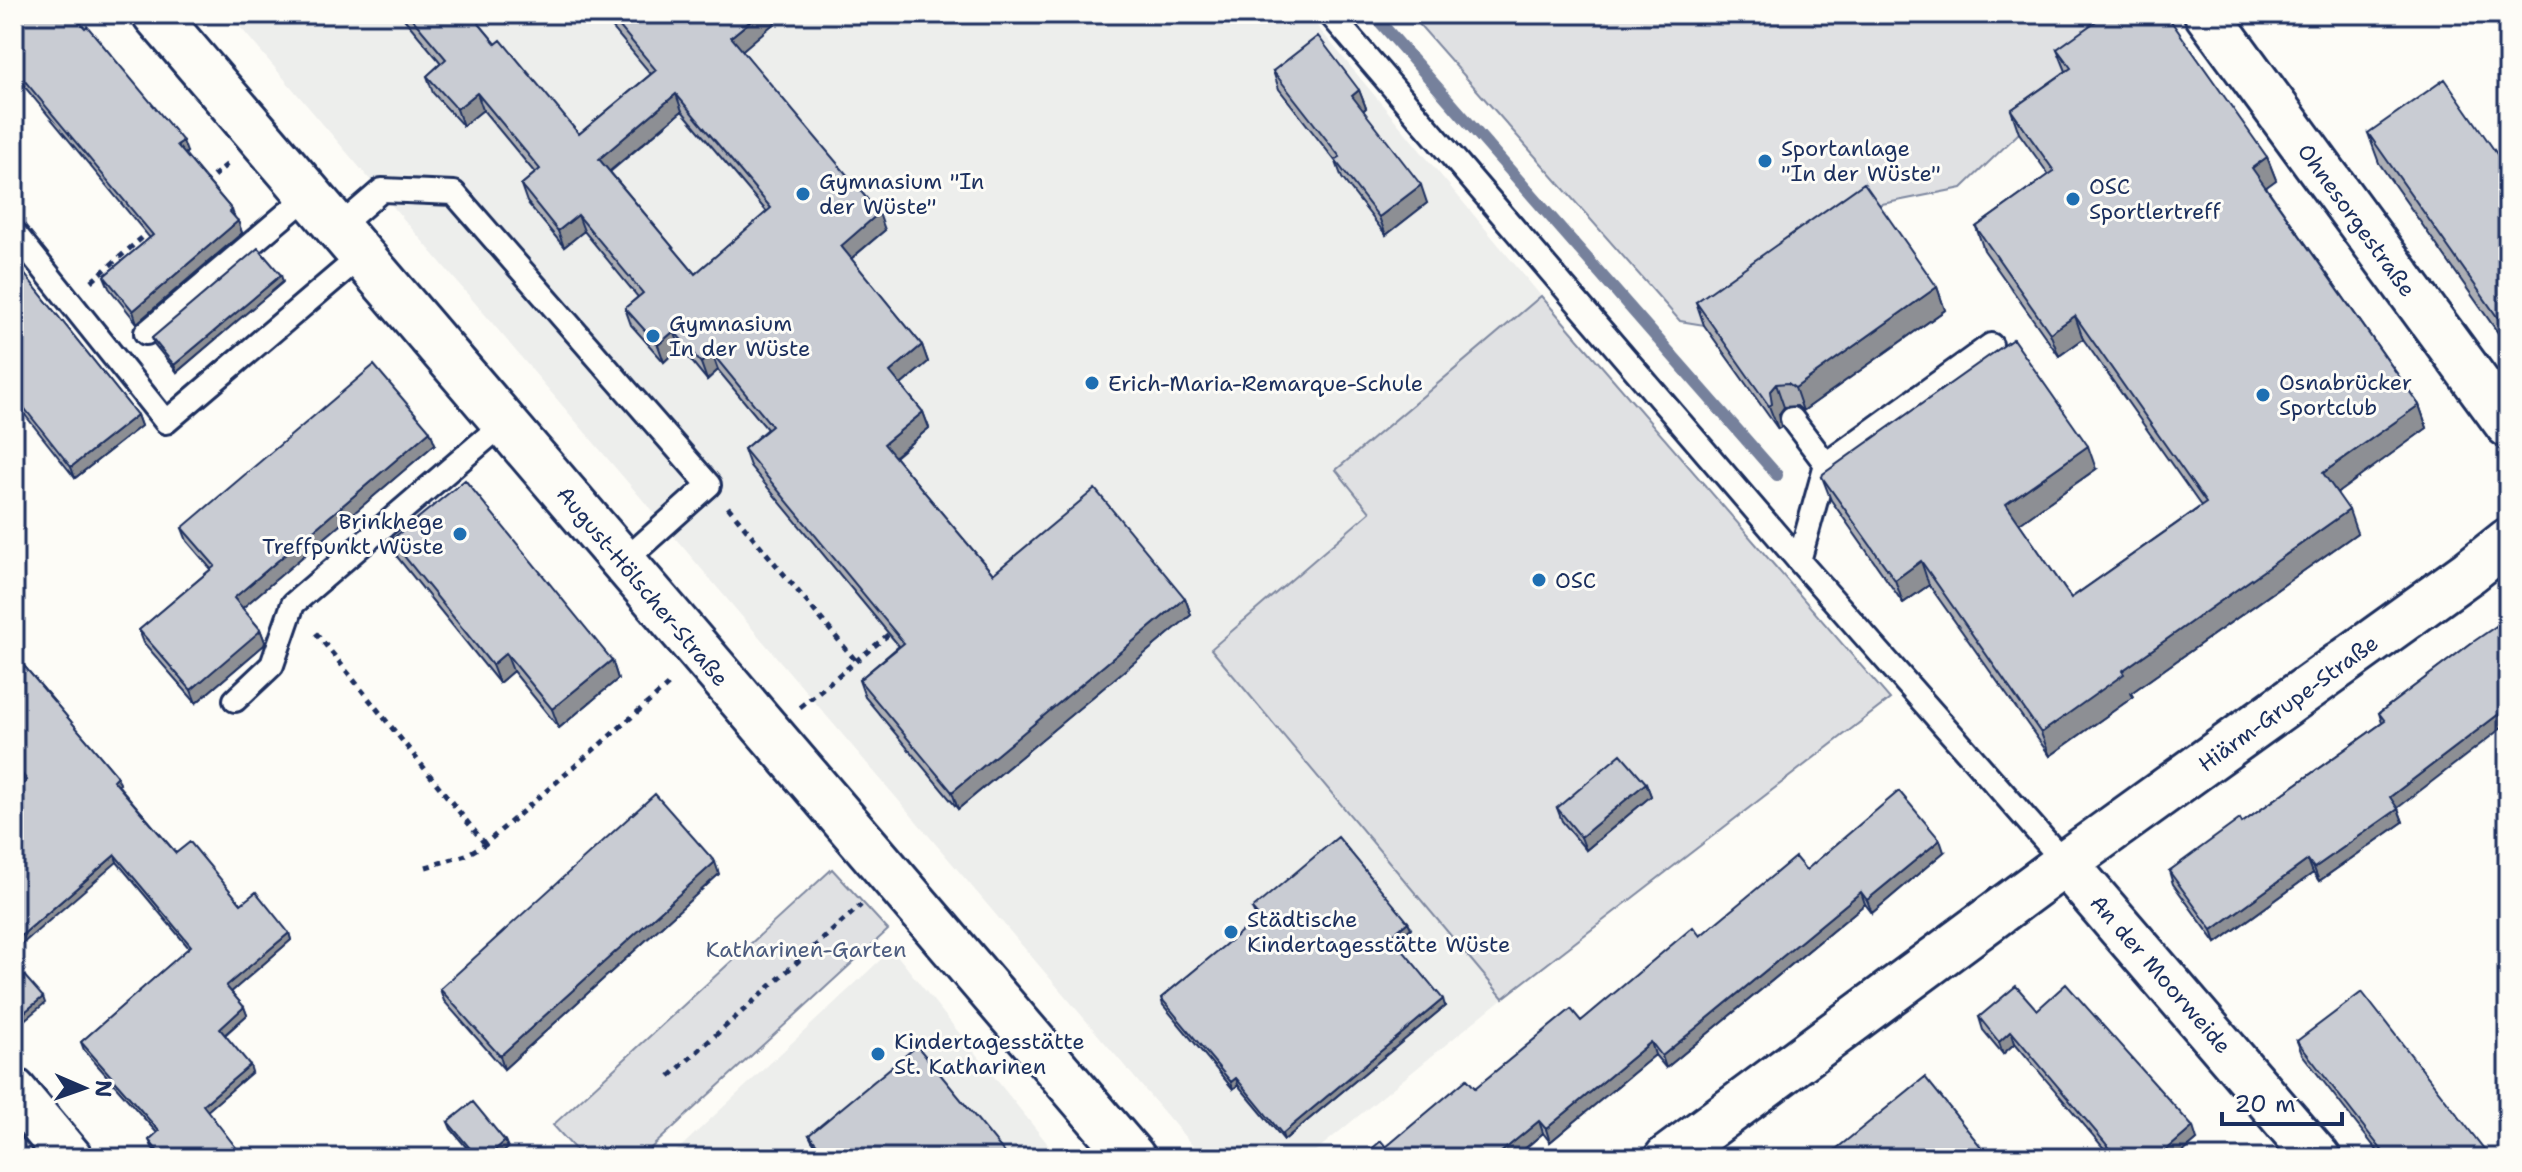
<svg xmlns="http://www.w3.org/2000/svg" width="2522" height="1172" viewBox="0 0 2522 1172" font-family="'Shantell Sans',sans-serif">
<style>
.built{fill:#edeeec}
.green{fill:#e0e1e3;stroke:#7e88a0;stroke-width:2}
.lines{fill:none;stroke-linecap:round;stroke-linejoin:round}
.stream{stroke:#76819c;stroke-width:12}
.service-casing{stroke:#1b2f5e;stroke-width:28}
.minor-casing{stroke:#1b2f5e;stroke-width:50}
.path{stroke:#1b2f5e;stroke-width:5;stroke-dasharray:6 6;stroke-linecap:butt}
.service{stroke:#fdfcf7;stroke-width:22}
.minor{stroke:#fdfcf7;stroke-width:44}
.wall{fill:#adafb5;stroke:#1b2f5e;stroke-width:2;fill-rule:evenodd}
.shaded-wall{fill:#8d8f94;stroke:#1b2f5e;stroke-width:2}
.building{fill:#c9ccd3;stroke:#1b2f5e;stroke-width:2;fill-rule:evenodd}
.poi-dot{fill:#1f6fb2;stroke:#fdfcf7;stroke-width:3}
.labels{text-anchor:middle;stroke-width:6;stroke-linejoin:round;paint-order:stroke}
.poi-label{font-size:22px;fill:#1b2f5e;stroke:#fdfcf7;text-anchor:start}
.street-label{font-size:22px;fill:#1b2f5e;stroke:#fdfcf7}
.park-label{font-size:22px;fill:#4c5c7f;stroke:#fdfcf7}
</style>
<rect width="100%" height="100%" fill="#fdfcf7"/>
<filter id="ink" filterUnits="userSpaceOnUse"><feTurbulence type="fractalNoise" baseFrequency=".0125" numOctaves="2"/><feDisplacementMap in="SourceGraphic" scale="16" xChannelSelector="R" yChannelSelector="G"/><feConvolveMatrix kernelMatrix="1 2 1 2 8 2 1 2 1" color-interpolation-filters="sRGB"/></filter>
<g filter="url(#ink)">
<!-- built -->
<path class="built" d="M229,14H1307L1541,296L1337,469L1371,512L1212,649L1503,998L1307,1158H1203Z
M892,949L1059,1158H669Z"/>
<!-- green -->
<path class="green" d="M1410,14H2124L2079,91L2019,133L1962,188L1872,206L1704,325L1680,321Z
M1541,296L1890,699L1503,998L1211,649L1370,512L1336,470Z
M832,869L888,930L640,1158H583L553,1125Z
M14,1116L49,1158H14Z"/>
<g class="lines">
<!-- stream -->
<path class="stream" d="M1373,14L1777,475"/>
<defs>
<path id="service" d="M1330,14L1799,561L2065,863
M338,228L382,190L454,193L709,485L622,563
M14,232L166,422L362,255
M146,333L310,194
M1792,419L1826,464
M1799,561L1826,464L1991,345
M235,700L272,665L293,604L505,422"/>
<path id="minor" d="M155,14L1133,1158
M2207,14L2508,425
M2065,863L2318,1158
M14,1091L70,1158
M1667,1158L2065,863L2469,572L2508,541"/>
</defs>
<!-- service casing -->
<use href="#service" class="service-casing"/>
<!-- minor casing -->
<use href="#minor" class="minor-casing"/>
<!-- path -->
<path class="path" d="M204,184L230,162
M92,281L151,230
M728,507L856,661
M316,633L485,844
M800,707L889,634
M426,867L466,855L485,844L672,682
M670,1076L861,905"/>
<!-- service -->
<use href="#service" class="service"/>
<!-- minor -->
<use href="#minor" class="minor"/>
</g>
<!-- wall -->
<path class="wall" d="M14,14L187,152L185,154L232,210L235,218L238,221L242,233L137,323L109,288L104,276L150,238L14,74Z
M400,14H471L496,44L579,134L651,74L601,14H785L742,50L885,230L851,259L922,345L928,362L901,385L923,412L929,428L895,457L993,574L1185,598L1191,615L958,809L865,697L859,680L899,646L750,466L744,449L767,429L718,370L707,380L680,347L664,362L631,325L625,308L638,297L584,231L564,247L527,202L521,185L535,173L483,110L463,126L433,93L427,76L441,63ZM682,111L767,212L695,274L610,172Z
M2057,49L2267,157L2276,180L2266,187L2419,405L2427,428L2337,493L2357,533L2131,693L2133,697L2050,756L1929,585L1903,603L1831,500L1822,477L2096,469L2019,523L2071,598L2201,506L2083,339L2059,356L1984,250L1976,227L2049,175L2019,133L2011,110L2066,71Z
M1273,71L1359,90L1366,108L1363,111L1427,203L1386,235L1342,178L1336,162L1279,89Z
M2368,133L2508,170V347L2379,163Z
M14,261L137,415L141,426L75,478L14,401Z
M283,282L177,372L154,344L152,338Z
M1937,287L1945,310L1803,411L1797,406L1784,407L1779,414L1781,427L1778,429L1704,325L1696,302Z
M430,431L435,444L242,608L260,629L265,642L264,645L196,703L144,643L139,630L211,569L187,541L182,528Z
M391,540L612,660L618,679L559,728L513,671L499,683L398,558Z
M2470,644L2398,808L2403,822L2319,881L2313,873L2216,943L2173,884L2169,871L2242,823L2382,723L2379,713Z
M14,654L117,776L120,784L118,785L176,853L241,904L289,933L291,940L231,992L244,1007L247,1015L225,1035L252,1072L207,1111L244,1158H160L152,1147L149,1140L157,1133L84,1050L81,1042L189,948L117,862L25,781L14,768Z
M1646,783L1651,796L1586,850L1562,821L1557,808Z
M1944,852L1872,913L1865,904L1666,1068L1655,1055L1550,1142L1543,1133L1514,1158H1361L1386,1147L1581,1021L1700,936L1806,870Z
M719,874L504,1069L444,1001L440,989Z
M1252,909L1408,922L1411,928L1395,942L1445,1006L1284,1140L1238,1085L1233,1089L1163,1005L1161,998L1257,919Z
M2037,1010L2197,1140L2176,1158H2112L2015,1043L2003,1054L1983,1030L1979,1017Z
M2297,1041L2491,1158H2383L2302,1054Z
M448,1122L505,1141L508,1148L496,1158H475L451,1129Z
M809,1135L1009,1158H825L812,1141Z"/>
<!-- shaded-wall -->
<path class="shaded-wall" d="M759,14H785L738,54L731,37Z
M1359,90L1366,108L1358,114L1352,96Z
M477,93L483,110L463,126L457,109Z
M676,94L682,111L605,175L599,159Z
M183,141L187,152L182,157L177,145Z
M2267,157L2276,180L2261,191L2252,168Z
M1421,185L1427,203L1386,235L1379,217Z
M879,213L885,230L847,262L841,246Z
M578,215L584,231L564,247L558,231Z
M238,221L242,233L137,323L133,311Z
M281,275L283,282L177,372L174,365Z
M1937,287L1945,310L1803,411L1795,388Z
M2508,311V345L2498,318Z
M2075,316L2083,339L2059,356L2050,333Z
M674,331L680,347L664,362L658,345Z
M922,345L928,362L896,389L890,372Z
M712,353L718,370L707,380L701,363Z
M1776,384L1784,407L1779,414L1781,427L1778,429L1769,406L1770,391Z
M2419,405L2427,428L2332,497L2323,473Z
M923,412L929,428L890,460L884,444Z
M137,415L141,426L75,478L71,467Z
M430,431L435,444L239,611L234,598Z
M2088,446L2096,469L2014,527L2006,504Z
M2349,510L2357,533L2131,693L2133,697L2050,756L2041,733L2122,671Z
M1921,561L1929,585L1903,603L1895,580Z
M1185,598L1191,615L958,809L952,792Z
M260,629L265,642L264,645L196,703L191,690Z
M506,653L513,671L499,683L492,665Z
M612,660L618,679L559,728L552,709Z
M2508,707V723L2395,810L2390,797Z
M117,776L120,784L116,787L113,780Z
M1646,783L1651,796L1586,850L1581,837Z
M2398,809L2403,822L2319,881L2314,868Z
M1940,840L1944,852L1872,913L1867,900Z
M115,855L117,862L14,951V942Z
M2308,860L2313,873L2216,943L2212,930Z
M715,862L719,874L504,1069L500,1056Z
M1861,892L1865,904L1666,1068L1662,1056Z
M1408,922L1411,928L1393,943L1391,936Z
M289,933L291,940L229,994L226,986Z
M43,997L45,1003L17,1026L15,1020Z
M1443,999L1445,1006L1284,1140L1282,1134Z
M244,1007L247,1015L223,1036L220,1029Z
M2011,1031L2015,1043L2003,1054L1999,1042Z
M1651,1042L1655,1055L1550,1142L1546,1129Z
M250,1065L252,1072L205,1113L203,1105Z
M1236,1078L1238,1085L1233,1089L1231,1082Z
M1539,1121L1543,1133L1514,1158H1494Z
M2193,1127L2197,1140L2176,1158H2157Z
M505,1141L508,1148L496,1158H486Z"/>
<!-- building -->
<path class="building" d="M14,14H72L85,28L87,26L183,141L177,145L232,210L230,212L238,221L133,311L104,276L153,235L14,68Z
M408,14H471L496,44L501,40L579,134L656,70L609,14H759L731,37L879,213L841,246L922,345L890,372L923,412L884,444L993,574L1095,489L1185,598L952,792L859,680L904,643L744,449L772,426L712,353L701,363L674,331L658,345L625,308L643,293L578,215L558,231L521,185L540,169L477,93L457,109L427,76L446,59ZM676,94L771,208L695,274L599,159Z
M2106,14H2166L2267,157L2252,168L2419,405L2323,473L2349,510L2122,671L2124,674L2041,733L1921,561L1895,580L1822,477L1823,474L2013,339L2088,446L2006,504L2071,598L2206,503L2075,316L2050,333L1976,227L2054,171L2011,110L2071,68L2057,49Z
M1318,36L1359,90L1352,96L1421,185L1379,217L1335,160L1340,157L1273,71Z
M2445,79L2508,170V311L2498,318L2368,133Z
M1864,183L1937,287L1795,388L1788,383L1776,384L1770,391L1772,404L1769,406L1696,302Z
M258,248L281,275L174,365L152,338Z
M14,261L137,415L71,467L14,395Z
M374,365L430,431L234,598L260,629L259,632L191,690L139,630L215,566L182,528Z
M465,480L612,660L552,709L506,653L492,665L391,540Z
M2508,618V707L2390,797L2398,809L2314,868L2308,860L2212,930L2169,871L2240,819L2242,823L2385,721L2379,713L2470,644Z
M14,654L117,776L113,780L176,853L190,842L241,904L256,892L289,933L226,986L244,1007L220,1029L250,1065L203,1105L244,1158H163L149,1140L159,1131L81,1042L191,946L115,855L14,942V791L27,780L14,764Z
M1621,754L1646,783L1581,837L1557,808Z
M1899,791L1940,840L1867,900L1861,892L1662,1056L1651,1042L1546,1129L1539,1121L1494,1158H1361L1381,1141L1386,1147L1467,1079L1475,1088L1571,1009L1581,1021L1693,927L1700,936L1795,857L1806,870Z
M655,794L715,862L500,1056L440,989Z
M1338,837L1408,922L1391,936L1443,999L1282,1134L1236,1078L1231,1082L1161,998L1259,917L1252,909Z
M15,965L43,997L15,1020L14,966Z
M2066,984L2193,1127L2157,1158H2118L2011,1031L1999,1042L1979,1017L2016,986L2037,1010Z
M2362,992L2491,1158H2388L2297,1041Z
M917,1046L1009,1158H828L809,1135Z
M1925,1077L1990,1158H1825Z
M473,1102L505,1141L486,1158H478L448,1122Z"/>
</g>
<!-- markers -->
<g class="poi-dot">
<circle cx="1765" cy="161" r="8"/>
<circle cx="803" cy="194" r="8"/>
<circle cx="2073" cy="199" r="8"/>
<circle cx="653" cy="336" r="8"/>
<circle cx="1092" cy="383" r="8"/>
<circle cx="2263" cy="395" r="8"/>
<circle cx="460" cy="534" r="8"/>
<circle cx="1539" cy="580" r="8"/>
<circle cx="1231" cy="932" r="8"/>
<circle cx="878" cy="1054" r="8"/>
</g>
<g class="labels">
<!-- poi labels -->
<g class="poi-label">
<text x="1781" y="156">Sportanlage<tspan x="1781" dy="25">"In der Wüste"</tspan></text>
<text x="819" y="189">Gymnasium "In<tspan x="819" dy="25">der Wüste"</tspan></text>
<text x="2089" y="194">OSC<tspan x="2089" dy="25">Sportlertreff</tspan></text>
<text x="669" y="331">Gymnasium<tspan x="669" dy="25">In der Wüste</tspan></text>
<text x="2279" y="390">Osnabrücker<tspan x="2279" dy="25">Sportclub</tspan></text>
<text x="1108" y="391">Erich-Maria-Remarque-Schule</text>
<text x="444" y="529" text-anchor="end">Brinkhege<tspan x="444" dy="25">Treffpunkt Wüste</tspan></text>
<text x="1555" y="588">OSC</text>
<text x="1247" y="927">Städtische<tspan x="1247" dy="25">Kindertagesstätte Wüste</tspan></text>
<text x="894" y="1049">Kindertagesstätte<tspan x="894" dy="25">St. Katharinen</tspan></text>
</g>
<!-- street labels -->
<g class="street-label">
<text transform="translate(2357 220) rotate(54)" y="8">Ohnesorgestraße</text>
<text transform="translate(643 586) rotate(50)" y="8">August-Hölscher-Straße</text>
<text transform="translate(2288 703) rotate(-36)" y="8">Hiärm-Grupe-Straße</text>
<text transform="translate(2161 974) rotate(49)" y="8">An der Moorweide</text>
</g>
<!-- park labels -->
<g class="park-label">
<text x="806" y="957">Katharinen-Garten</text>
</g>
</g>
<!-- margin -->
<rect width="2522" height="1172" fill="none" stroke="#fdfcf7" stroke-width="48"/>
<rect x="24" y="24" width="2474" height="1124" fill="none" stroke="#1b2f5e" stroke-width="3" filter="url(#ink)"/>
<!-- north arrow -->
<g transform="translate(84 1088) rotate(92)" stroke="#fdfcf7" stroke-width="6" paint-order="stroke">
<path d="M0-6L14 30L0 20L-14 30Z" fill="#1b2f5e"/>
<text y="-12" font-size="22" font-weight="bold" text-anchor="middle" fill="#1b2f5e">N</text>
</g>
<!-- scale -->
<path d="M2222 1112v12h120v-12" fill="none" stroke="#1b2f5e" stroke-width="4"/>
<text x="2234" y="1112" font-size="24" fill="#1b2f5e" stroke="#fdfcf7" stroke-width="6" paint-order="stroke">20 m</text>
</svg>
